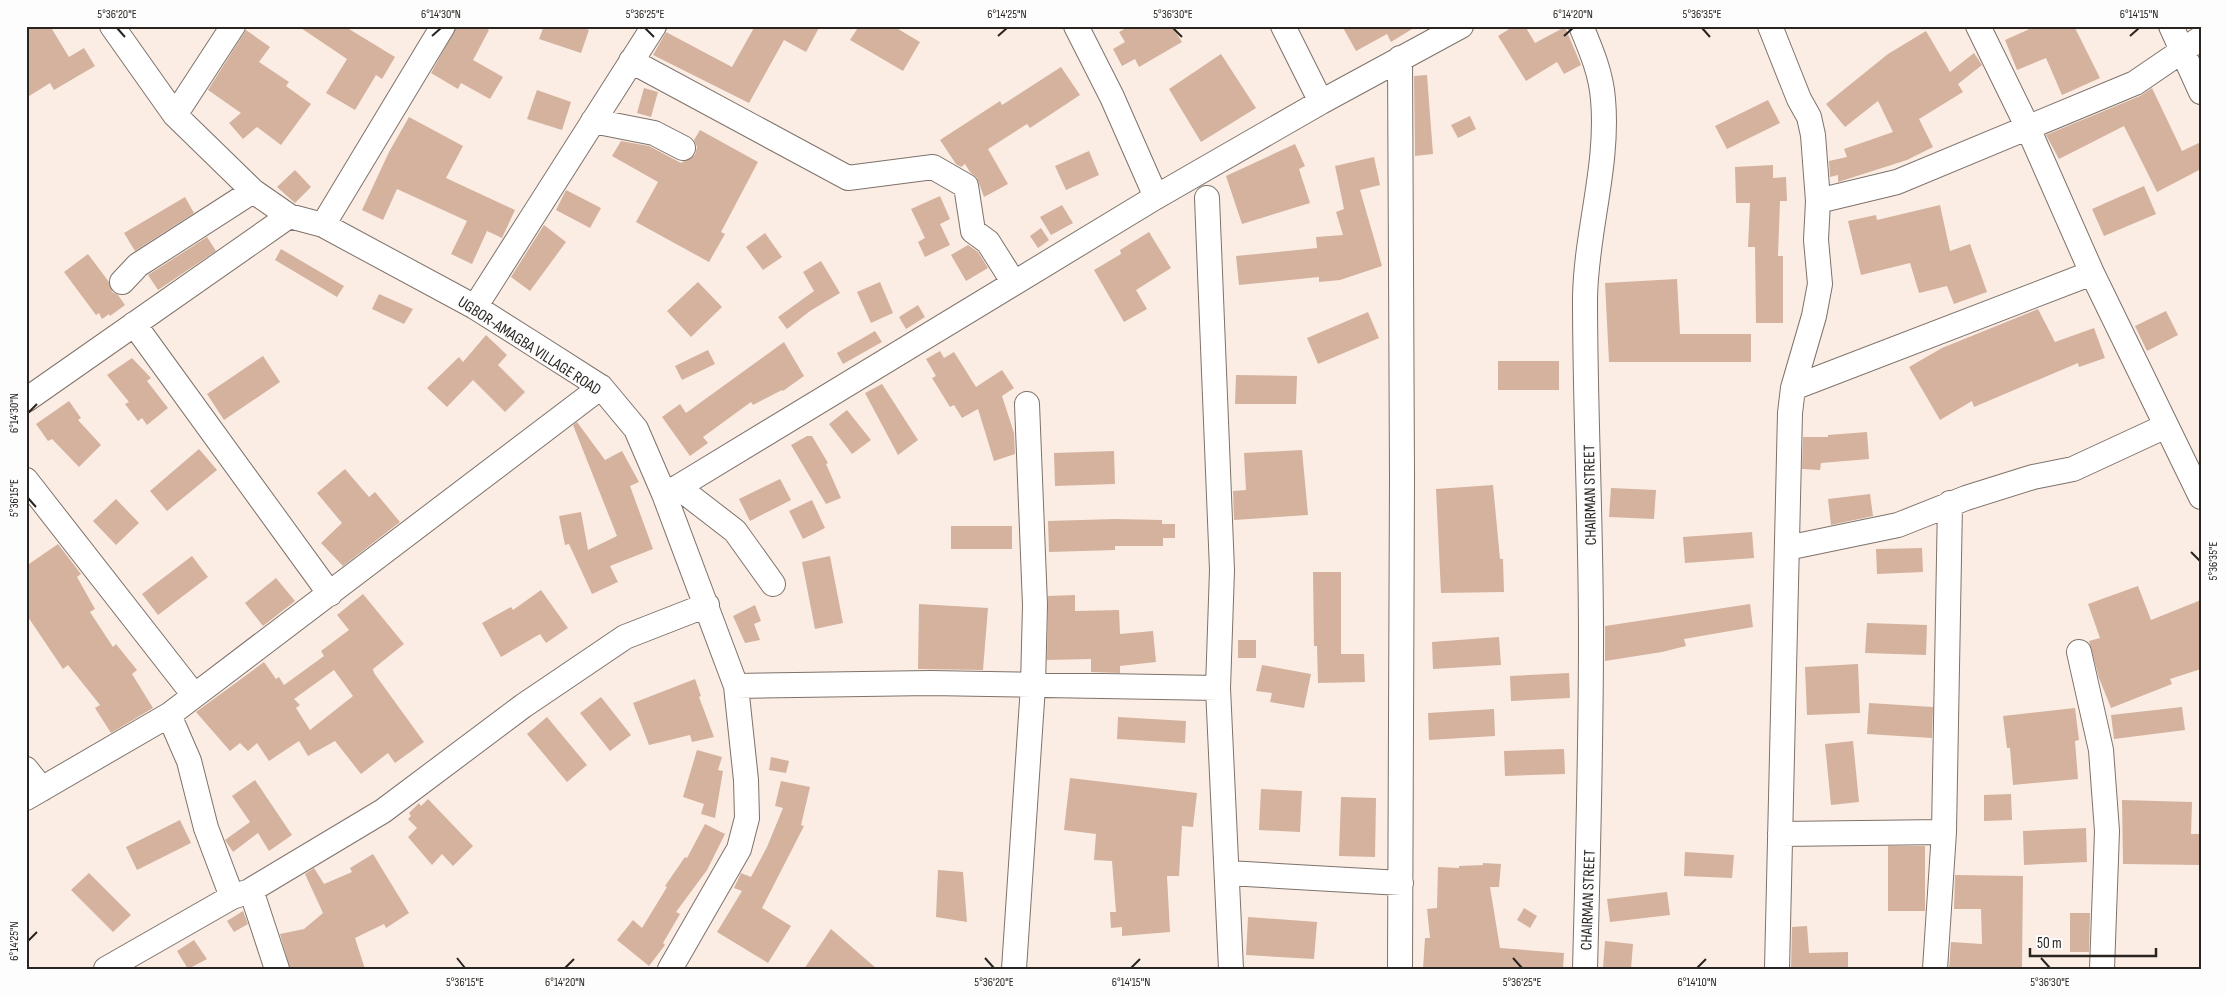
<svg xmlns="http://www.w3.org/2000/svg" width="2227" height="995" viewBox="0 0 2227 995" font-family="'Sofia Sans Condensed',sans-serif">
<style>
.building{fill:#d4b29e;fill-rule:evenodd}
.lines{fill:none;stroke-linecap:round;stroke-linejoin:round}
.minor-casing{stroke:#7e726a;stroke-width:26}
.minor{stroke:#fff;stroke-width:24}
.ticks{fill:none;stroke:#292420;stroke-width:2}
.labels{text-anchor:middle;stroke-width:5;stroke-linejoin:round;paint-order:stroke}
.street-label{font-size:16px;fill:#292420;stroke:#fdfdfd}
.neatline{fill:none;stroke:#292420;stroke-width:2}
.ticks-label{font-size:12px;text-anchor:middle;fill:#292420}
</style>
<rect width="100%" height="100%" fill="#fbede4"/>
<!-- building -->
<path class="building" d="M26,26H50L69,57L84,48L95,66L54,90L50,83L26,98Z
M298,26H344L395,57L382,79L376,75L355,110L326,93L347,59Z
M457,26H482L489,30L473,60L503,77L490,99L461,83L458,89L431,73Z
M544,26H577L589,30L581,53L539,39Z
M755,26H820L806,52L784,40L749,103L653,55L666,32L732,67Z
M859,26H893L920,42L903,71L850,40Z
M1130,26H1172L1182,42L1139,67L1135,59L1122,66L1113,49L1125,42L1119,32Z
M1342,26H1417L1391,42L1387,34L1356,51Z
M1514,26H1525L1535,43L1565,27L1581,65L1564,74L1557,62L1526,81L1498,36Z
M2036,26H2074L2100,78L2062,95L2046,58L2017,70L2005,40Z
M246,30L270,47L259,62L289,82L286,86L311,104L281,145L257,127L243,139L229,123L241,113L208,90Z
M1926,31L1950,72L1974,53L1982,65L1958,84L1963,92L1919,119L1933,147L1907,160L1838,182V175L1830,177L1829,161L1847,157L1844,149L1893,132L1878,101L1845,127L1826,104L1888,54Z
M1221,54L1256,108L1201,142L1169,89Z
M1061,67L1080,95L1030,128L1027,124L988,149L1008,184L984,197L977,178L970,172L965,164L961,167L956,164L940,140L1000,101L1002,105Z
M1427,75L1433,154L1415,156L1414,76Z
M644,88L658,92L651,117L637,113Z
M2152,88L2182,151L2201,142V169L2157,192L2124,126L2059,159L2046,135L2140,96Z
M537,90L571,102L562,130L527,119Z
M1768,100L1780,123L1727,149L1715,126Z
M1470,116L1476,129L1458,138L1451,125Z
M409,117L463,146L446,178L515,210L502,238L487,231L472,264L451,254L467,221L397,189L383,220L362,210L389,152Z
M700,130L758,162L721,232L725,234L709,262L636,222L658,182L612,156L621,141L649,146L681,163L695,155L697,147L694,140Z
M1295,144L1305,166L1299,169L1310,203L1242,224L1226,176Z
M1089,151L1099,175L1066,190L1055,166Z
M1374,157L1380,185L1360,190L1382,266L1340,280L1319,282V277L1239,285L1236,256L1317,248L1316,237L1343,235L1336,212L1344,209L1335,166Z
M1773,165V178L1786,177L1787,201H1780L1778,256H1783V323H1756L1755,247H1748L1750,203H1736L1735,167Z
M295,170L311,187L295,203L277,187Z
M2144,186L2156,214L2104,236L2092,209Z
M566,190L601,208L590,228L556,210Z
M940,196L950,219L940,224L950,245L925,257L918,242L925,238L911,209Z
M185,197L194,213L135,251L124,233Z
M1062,205L1073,223L1051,235L1040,217Z
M1940,205L1950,251L1970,244L1987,292L1954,304L1947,286L1919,293L1910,263L1861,275L1848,221L1876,215L1877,220Z
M544,225L566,242L530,291L511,277Z
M1041,228L1049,240L1038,248L1030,236Z
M1149,232L1171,268L1136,290L1147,309L1124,322L1094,270L1121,254L1120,250Z
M765,233L782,257L763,270L746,247Z
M207,237L216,251L158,290L148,275Z
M968,245L978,252L988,268L966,281L951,255Z
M281,249L344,286L337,297L275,260Z
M88,254L109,282L112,292L118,295L125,305L110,316L109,314L102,319L99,313L96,315L64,272Z
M821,261L840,293L810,311L787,329L778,317L814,291L803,272Z
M1677,279L1680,334H1751V362H1609L1605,283Z
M698,282L722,307L691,337L667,311Z
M880,282L893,313L871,323L857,292Z
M379,294L413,309L404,324L372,309Z
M918,305L925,317L906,329L899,317Z
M2038,309L2055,342L2094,328L2105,358L2079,367L2078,363L1974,407L1972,401L1940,420L1909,367L1942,348Z
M2166,311L2178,335L2147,351L2135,326Z
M1368,312L1379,338L1318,364L1307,338Z
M875,331L882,342L843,364L837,353Z
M486,335L507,355L498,365L525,392L505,412L473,380L447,407L427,388L459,357L463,362Z
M784,342L804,376L783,391L782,390L753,405L751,402L703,437L708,443L690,456L662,417L680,404L686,413Z
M708,350L715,364L682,380L675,366Z
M940,351L944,358L954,352L976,387L1002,370L1014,388L1002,396L1014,433L1015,454L994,461L978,409L962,418L954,405L950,407L932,378L936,376L926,359Z
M263,356L280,382L224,420L207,394Z
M132,358L151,378L147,381L168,408L147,425L142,418L138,421L125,404L129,402L107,375Z
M1498,361H1559V390H1498Z
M1236,375L1297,376L1296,404H1235Z
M882,384L918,440L898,455L865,393Z
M69,401L81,418L78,420L101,445L79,467L52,439L48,441L36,424Z
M847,410L871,440L852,454L829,424Z
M577,422L605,460L622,451L639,482L630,486L653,549L610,566L618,582L592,594L569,544L565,545L559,516L581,512L588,550L617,536L573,425Z
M1867,432L1869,459L1821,463L1820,470L1802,469L1803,437H1828V435Z
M807,436H812L828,463L826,464L841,498L826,504L791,445Z
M199,449L217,470L167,511L150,491Z
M1302,450L1308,515L1234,520L1233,491L1246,490L1244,453Z
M1114,451L1115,484L1055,486L1054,453Z
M345,469L369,497L375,492L400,522L343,566L321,543L342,523L317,493Z
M780,479L791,500L750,521L739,499Z
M1493,485L1500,559H1503L1504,592L1441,593L1436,489Z
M1611,488L1656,490L1654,519L1609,517Z
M1870,494L1873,516L1831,525L1828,499Z
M116,499L139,523L116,545L93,521Z
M812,500L825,528L803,539L789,511Z
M1115,519L1162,520V524H1175V538H1163V546H1115V550L1049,552L1048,521Z
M951,526H1012V549H951Z
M1752,532L1754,558L1685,563L1683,537Z
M58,544L81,574L77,577L95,609L90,612L113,647L116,644L137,670L132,674L153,708L111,733L95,708L100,705L68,665L63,669L26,614V566Z
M1922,548L1923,572L1877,574L1876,549Z
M192,556L208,577L158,615L142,594Z
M830,556L843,623L815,629L802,562Z
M1313,572H1341V654H1364L1365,682L1318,683L1317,646H1314Z
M276,578L295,601L263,626L245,603Z
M2138,586L2151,620L2201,600V669L2170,679L2172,684L2111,708L2099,678L2089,641L2100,638L2088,604Z
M541,590L568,628L546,643L540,634L501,657L482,623L511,607L513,610Z
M363,594L404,644L373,669L374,673L424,742L395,763L388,753L361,774L335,741L308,756L299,741L269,761L257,743L248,751L240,743L230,751L196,712L264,662L276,679L279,677L284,685L324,656L321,651L349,630L337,615ZM334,670L353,696L310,730L296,708L300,705L294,699Z
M1075,595V611L1119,610L1120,634L1153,631L1156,662L1120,666V673L1091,672V659L1047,660L1048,596Z
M919,604L988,608L983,670L918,669Z
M1750,604L1753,627L1684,639L1686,646L1662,652L1605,661V626Z
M755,605L761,621L754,624L760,640L745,643L733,616Z
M1867,623L1927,625L1926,655L1865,653Z
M1499,637L1501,665L1433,669L1432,642Z
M1238,640H1256V658H1238Z
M1858,664L1860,713L1807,715L1805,667Z
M1262,665L1311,674L1304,708L1270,702L1272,693L1256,691Z
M1569,673L1570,698L1511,701L1510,676Z
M695,679L701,696L699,697L714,737L692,742L690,735L649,745L633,703Z
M601,697L631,735L610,751L580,713Z
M1869,703L1933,707L1932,738L1867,734Z
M2182,707L2185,730L2114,739L2111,715Z
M2075,708L2079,740L2075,741L2078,779L2013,785L2010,748H2007L2003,716Z
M1494,709L1495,736L1429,740L1428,713Z
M547,717L587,765L567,782L527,734Z
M1118,717L1186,721L1185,743L1117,739Z
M1853,741L1859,802L1831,805L1825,744Z
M1564,749L1565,774L1505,776L1504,751Z
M697,750L722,757L718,770L723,771L715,818L701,814L704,804L683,797Z
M771,757L789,761L786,773L769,770Z
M1070,778L1197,793L1193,827L1182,826L1179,876H1167L1170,932L1122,936V927L1111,928L1110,912H1116L1112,861L1094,860L1096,834L1064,830Z
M255,780L292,835L269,851L258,833L233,852L225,840L250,822L232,796Z
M781,781L810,787L801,825L804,826L762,908L791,926L768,963L717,932L742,891L734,888L741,873L751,877L767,847L783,808L775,806Z
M1261,789L1302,791L1300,832L1259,830Z
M2011,794L2012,820L1984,821V795Z
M1341,797L1376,798L1375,857L1339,856Z
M428,799L473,846L453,866L442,854L432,865L408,837L417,828L408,819L411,816L409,813L419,803L421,806Z
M2122,800L2192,802L2191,834H2201V865L2123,864Z
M180,820L191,843L137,870L126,847Z
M705,824L725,834L707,870L676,912L680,914L663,943L665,945L649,966L617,940L633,920L642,928L667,887L665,886L685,857L687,858Z
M2086,828L2087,862L2024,865L2023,831Z
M1888,846H1925V911H1888Z
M1685,852L1734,855L1732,878L1684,876Z
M373,854L409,913L386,928L384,924L355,938L365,969H290L280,934L304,929L323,913L305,874L314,868L324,884L352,872L350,868Z
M1483,863L1501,864L1499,887H1490L1500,948L1564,953L1563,969H1423L1425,938H1430L1427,909L1437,908L1438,867L1459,868V866L1483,865Z
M938,870L963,872L967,922L936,917Z
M89,873L131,915L113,932L71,890Z
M1955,875L2023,876L2022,969H1949L1951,942L1982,944L1981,909H1954Z
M1667,892L1670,915L1610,922L1607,899Z
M1524,908L1537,916L1530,928L1517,920Z
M243,911L248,924L234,932L227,921Z
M2070,913H2090L2089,952H2070Z
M1248,917L1317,922L1314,959L1246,955Z
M1807,926L1809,953L1848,952V969H1791L1792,927Z
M831,929L877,969H804Z
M194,940L207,959L188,969L177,951Z
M1605,941L1633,944L1631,969L1603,968Z"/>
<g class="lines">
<defs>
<path id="minor" d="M112,26L175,115L253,191L289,216L323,225L475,307L535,345L601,387L636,429L664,494L736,686L746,780L747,818L739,849L670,969
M1076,26L1112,97L1156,197
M1283,26L1321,102
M1581,26C1591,50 1601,73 1603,99C1609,166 1586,231 1585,298C1585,410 1591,523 1591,636C1591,747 1588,858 1585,969
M1770,26L1799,99L1809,117L1813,135L1818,201
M1978,26L2028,128L2092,273L2201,497
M2171,26L2201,92
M631,61L848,178L933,167L966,186L973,231L988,242L1014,283
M175,115L233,26
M593,121L654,133L683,148
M1207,198L1222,570L1218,688L1231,969
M323,225L443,26
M122,282L138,265L253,191
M475,307L654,26
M134,324L330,594
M1793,388L2092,273
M26,400L289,216
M26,480L194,695
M678,487L735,531L773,584
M664,494L678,487L1156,197L1321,102L1461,26
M1787,548L1898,525L1966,498L2033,477L2073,469L2166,426
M2079,652L2101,750L2107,831L2102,969
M736,686L930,683L1218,688
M169,715L189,761L206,828L232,897
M26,769L42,789
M26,798L169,715L601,387
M1780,834L1944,832
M1228,873L1401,883
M106,969L232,897L247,892
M277,969L251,890L383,811L523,706L625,637L707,605
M1014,969L1033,686L1035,605L1027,404
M1400,969L1402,477L1400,58
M1777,969L1790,413L1793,388L1814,316L1820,284L1816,240L1818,201L1897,182L2135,83L2201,38
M1935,969L1944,832L1950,503"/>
</defs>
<!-- minor casing -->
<use href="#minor" class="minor-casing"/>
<!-- minor -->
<use href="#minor" class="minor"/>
</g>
<!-- ticks -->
<path class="ticks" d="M117,28L125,37M645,28L654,37M1173,28L1182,37M1702,28L1710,37M432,36L441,28M998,36L1007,28M1564,36L1573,28M2130,36L2139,28M28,413L37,404M28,498L36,507M2191,552L2200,561M28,941L37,932M457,958L465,968M985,958L994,968M1513,958L1522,968M2041,958L2050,968M565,968L574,959M1131,968L1140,959M1697,968L1706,959"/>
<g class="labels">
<!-- street labels -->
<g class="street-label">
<text transform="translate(530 345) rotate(33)" y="6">UGBOR-AMAGBA VILLAGE ROAD</text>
<text transform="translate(1589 495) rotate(-91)" y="6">CHAIRMAN STREET</text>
<text transform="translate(1587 900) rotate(-88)" y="6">CHAIRMAN STREET</text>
</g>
</g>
<!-- border -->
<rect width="2227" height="995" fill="none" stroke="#fdfdfd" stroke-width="55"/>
<!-- scale -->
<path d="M2030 948v8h126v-8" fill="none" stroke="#292420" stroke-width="2.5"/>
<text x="2037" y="948" font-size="15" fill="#292420" stroke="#fdfdfd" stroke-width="4" paint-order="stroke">50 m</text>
<rect x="28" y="28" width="2172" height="940" class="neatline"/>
<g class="ticks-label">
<text x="117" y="18">5°36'20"E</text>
<text x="441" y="18">6°14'30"N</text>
<text x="645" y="18">5°36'25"E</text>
<text x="1007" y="18">6°14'25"N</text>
<text x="1173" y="18">5°36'30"E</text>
<text x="1573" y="18">6°14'20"N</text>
<text x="1702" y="18">5°36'35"E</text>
<text x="2139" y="18">6°14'15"N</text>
<text transform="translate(14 413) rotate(-90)" y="4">6°14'30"N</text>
<text transform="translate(14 498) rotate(-90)" y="4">5°36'15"E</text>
<text transform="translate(2213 561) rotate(-90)" y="4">5°36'35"E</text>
<text transform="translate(14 941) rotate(-90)" y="4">6°14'25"N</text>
<text x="465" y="986">5°36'15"E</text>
<text x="565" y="986">6°14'20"N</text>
<text x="994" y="986">5°36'20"E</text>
<text x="1131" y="986">6°14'15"N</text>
<text x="1522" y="986">5°36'25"E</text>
<text x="1697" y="986">6°14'10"N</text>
<text x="2050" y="986">5°36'30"E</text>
</g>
</svg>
